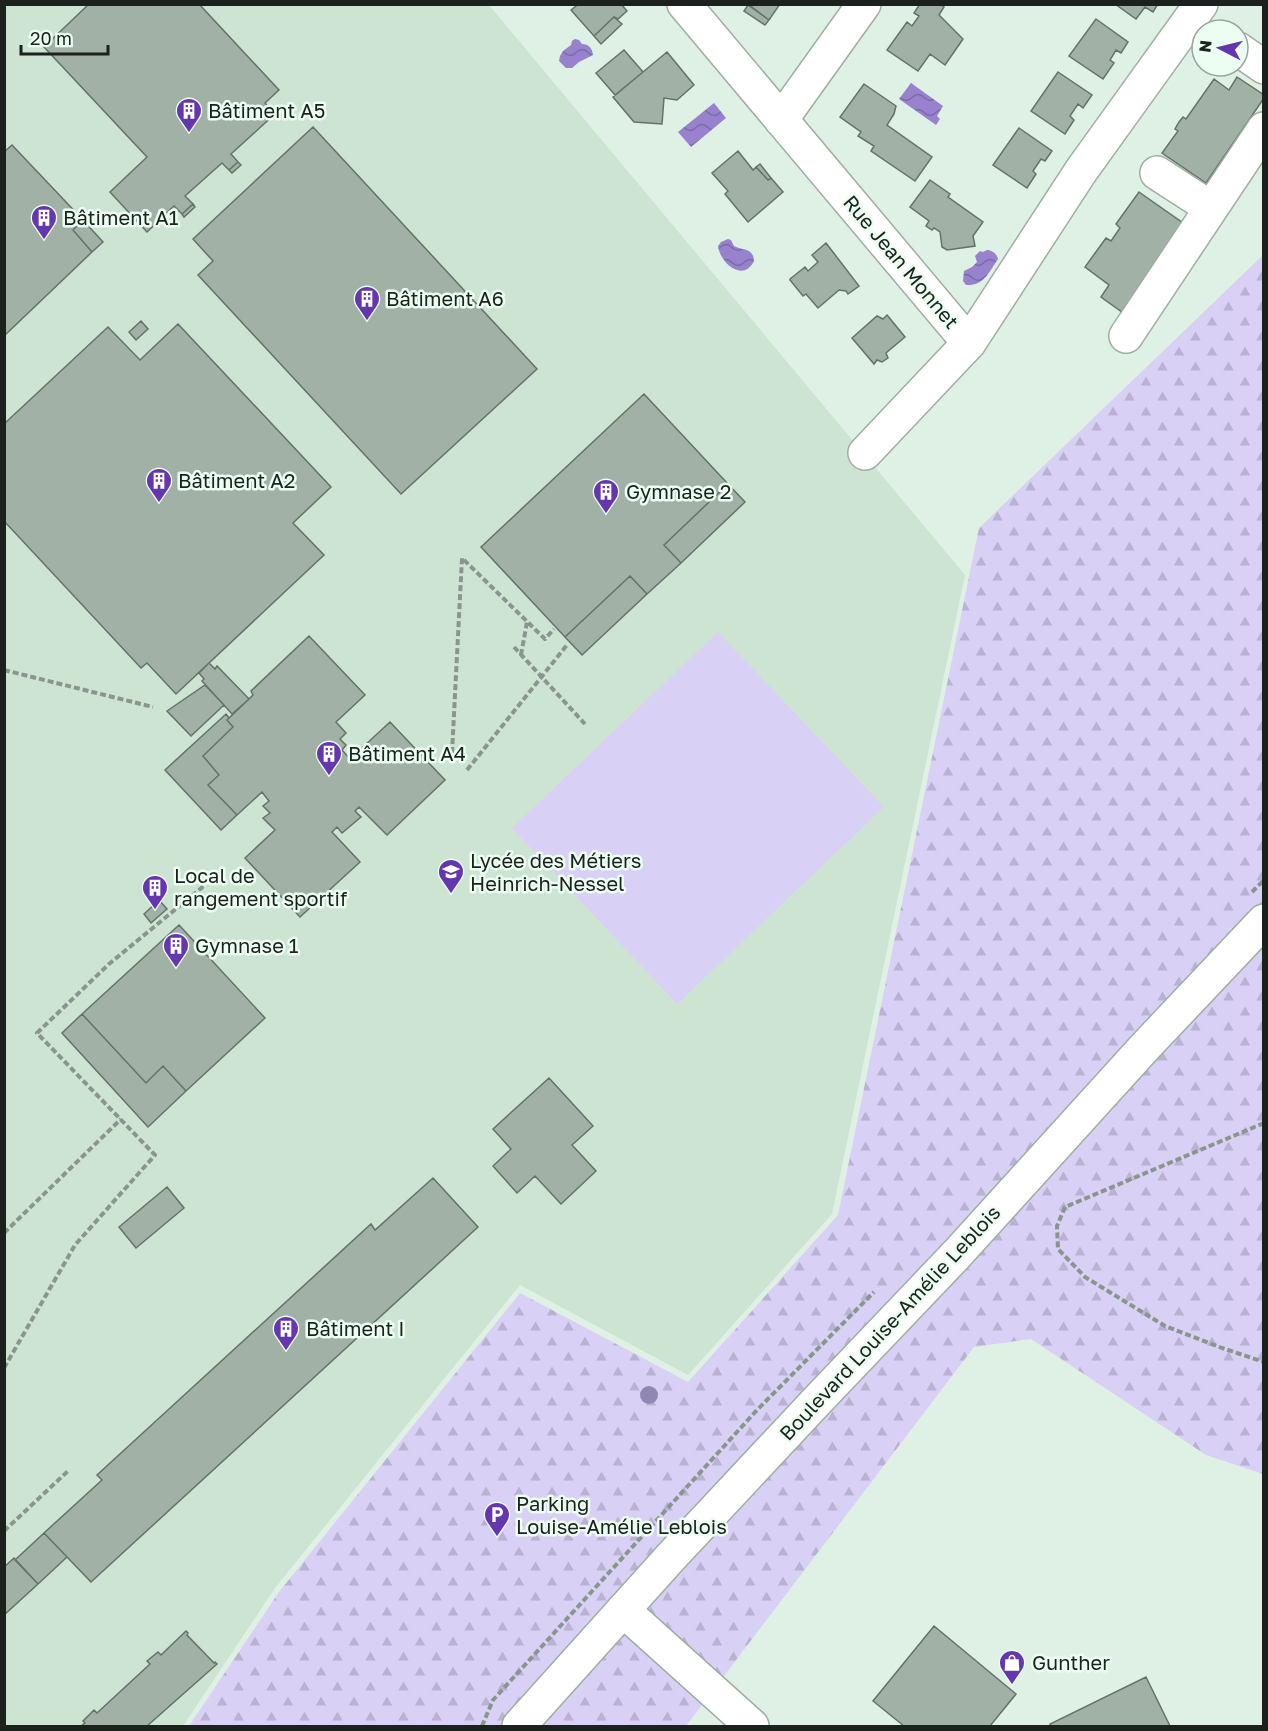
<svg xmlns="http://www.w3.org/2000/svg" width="1268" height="1731" viewBox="0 0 1268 1731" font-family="'Golos Text',sans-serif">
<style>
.built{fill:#cde4d3}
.forest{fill:url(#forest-firs)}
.green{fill:#d9d0f6}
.water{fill:url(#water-waves)}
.building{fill:#a2b1a6;stroke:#647268;stroke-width:1.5}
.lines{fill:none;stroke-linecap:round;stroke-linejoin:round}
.minor-casing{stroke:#9faea3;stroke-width:36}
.major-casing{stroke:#9faea3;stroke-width:36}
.path{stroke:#89958d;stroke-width:4;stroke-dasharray:6 3;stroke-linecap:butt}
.minor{stroke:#fff;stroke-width:33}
.major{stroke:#fff;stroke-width:33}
.tree{fill:#9187b4}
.labels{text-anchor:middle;stroke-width:5;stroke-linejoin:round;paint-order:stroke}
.poi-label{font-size:20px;fill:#1b211d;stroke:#ecfdf1;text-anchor:start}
.street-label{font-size:20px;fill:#1b211d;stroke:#ecfdf1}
</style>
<defs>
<pattern id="forest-firs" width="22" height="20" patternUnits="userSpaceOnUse" patternTransform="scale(1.5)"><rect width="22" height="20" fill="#d9d0f6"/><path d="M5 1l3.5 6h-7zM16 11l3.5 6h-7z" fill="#bab2d2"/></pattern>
<pattern id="water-waves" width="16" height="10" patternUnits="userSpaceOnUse" patternTransform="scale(1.5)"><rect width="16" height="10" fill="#9882ce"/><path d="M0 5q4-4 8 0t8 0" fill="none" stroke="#7b6aa7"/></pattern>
</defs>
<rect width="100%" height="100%" fill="#dff0e4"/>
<!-- built -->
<path class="built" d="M5,5H489L965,575L832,1214L688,1375L520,1285L275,1588L183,1726H5Z"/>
<!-- forest -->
<path class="forest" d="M1263,255V1474L1206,1455L1031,1339L974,1347L686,1726H189L279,1592L520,1293L688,1382L838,1215L979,528Z"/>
<!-- green -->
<path class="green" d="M718,632L884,807L677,1004L512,828Z"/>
<!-- water -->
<path class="water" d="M575,39L579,40L582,44C589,44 592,48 593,55L579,62L572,68H566L559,61L560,56L563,51L571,45L572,41Z
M911,83L943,106L937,116L940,119L936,125L899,99Z
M714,103L726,118L691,147L678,132Z
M728,239L731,240L734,246C743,251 753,247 754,261C743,283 720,263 718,246L721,242Z
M987,250C992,250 997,254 998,259L996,262C988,274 983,286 966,285L963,281L964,271L972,267L977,262L975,256L980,251L983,252Z"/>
<!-- building -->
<path class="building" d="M89,4H199L279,90L265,103L275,114L231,154L238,162L229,170L222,163L185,196L193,204L182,214L174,206L147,232L110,192L147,157L44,47Z
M575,4H621L627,11L618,19L614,17L594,36L571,10L576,6Z
M748,4H780L769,20Z
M920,4H940L944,7L939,15L963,39L945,65L930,54L918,71L887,50L907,22L912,26L919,16L914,13Z
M1115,4H1158L1153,12L1145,7L1136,19Z
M748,5L769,20L765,25L744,11Z
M614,17L622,24L601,44L594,36Z
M1096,19L1128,42L1121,53L1116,50L1110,60L1114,63L1103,79L1069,56Z
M624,50L643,72L615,95L596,73Z
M667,52L694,85L677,100L664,98L662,124L634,122L613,97Z
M1058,72L1092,95L1083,108L1078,104L1070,116L1074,120L1065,134L1031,111Z
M1237,77L1264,95V98L1206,183L1162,153L1178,131L1175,129L1179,122L1183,117L1186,119L1214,79L1229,90Z
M864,84L896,106L894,114L887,125L932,157L915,181L871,151L874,146L858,136L861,132L840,117Z
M313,127L537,369L401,494L198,275L213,261L193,239Z
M1019,128L1052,151L1045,161L1041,159L1033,171L1036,174L1027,188L993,165Z
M12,145L83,220L73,230L92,252L4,336V152Z
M738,151L753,170L756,167L768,180L771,178L783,192L748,222L725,194L728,191L712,173Z
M238,162L241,165L232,173L229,170Z
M760,164L771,178L768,180L756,167Z
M930,180L950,194L948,197L983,222L973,236L975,246L947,250L942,247L940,232L934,228L932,230L926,226L929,221L910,207Z
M1139,192L1183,223L1147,275L1152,278L1126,315L1101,297L1109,285L1085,267L1106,238L1111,241L1120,228L1116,224Z
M193,204L195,207L184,217L182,214Z
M83,220L103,242L92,252L73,230Z
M826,243L859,286L848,294L846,291L839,290L818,308L806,294L803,296L790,280V279L805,267L808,271L818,262L812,255Z
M887,315L905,337L886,353L888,358L882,362L877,360L874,364L852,338L877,316L883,319Z
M141,321L148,329L136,340L129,332Z
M178,324L331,487L293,523L324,555L176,694L147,663L141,668L4,521V424L108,327L140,360Z
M644,394L728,484L664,545L681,563L647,594L630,576L565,637L481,547Z
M728,484L745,502L681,563L664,545Z
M630,576L647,594L582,655L565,637Z
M309,636L365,695L336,722L346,733L340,739L346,745L342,750L350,759L390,722L445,780L387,835L359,807L355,811L361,817L342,833L337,827L332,832L360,862L300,917L245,858L275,830L263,818L270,813L263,806L269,801L262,792L237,815L208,785L219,775L203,756L233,727L227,720L253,695L251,691Z
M209,663L215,669L217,666L249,699L232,714L202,681L204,679L199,673Z
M205,685L224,705L191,736L167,711Z
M226,714L229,718L227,720L233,727L203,756L219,775L208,785L237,815L221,830L165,770Z
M159,900L167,909L151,923L144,914Z
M179,925L265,1018L186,1091L163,1066L146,1083L82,1014Z
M82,1014L146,1083L163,1066L186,1091L148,1127L62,1033Z
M549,1078L593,1126L572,1145L596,1171L561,1204L535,1176L517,1193L493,1166L511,1149L493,1129Z
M433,1178L478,1227L91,1582L44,1533L102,1480L97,1475L371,1224L375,1230Z
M167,1187L184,1208L136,1248L119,1227Z
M44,1533L67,1557L38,1584L15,1560Z
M14,1558L38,1584L4,1615V1567Z
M934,1626L1016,1694L990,1726H904L873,1701Z
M186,1631L188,1633L187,1635L214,1663L215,1662L217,1664L147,1726H81L85,1723L83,1721L94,1710L97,1713L150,1664L147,1661L158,1652L161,1655Z
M1146,1677L1170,1726H1051L1050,1724Z"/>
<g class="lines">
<defs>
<path id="minor" d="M684,4L969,343L1081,171L1201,4
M1238,49L1264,67
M781,120L864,4
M1157,173L1211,208
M1126,336L1264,129
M865,453L969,343
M623,1610L752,1726"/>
<path id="major" d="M519,1726L670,1558L814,1404L957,1254L1143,1049L1264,921"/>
</defs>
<!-- minor casing -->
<use href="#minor" class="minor-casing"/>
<!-- major casing -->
<use href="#major" class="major-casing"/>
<!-- path -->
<path class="path" d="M514,647L585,724
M521,655L527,622
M4,670L153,707
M452,753L462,558L545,639L554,629
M467,770L567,645
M1252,892L1264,880
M1264,1123L1065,1207L1057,1226L1058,1249L1085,1277L1165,1326L1222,1348L1264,1362
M4,1233L121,1119
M4,1368L75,1245L155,1155L37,1033L109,964L205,885
M4,1531L68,1471
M482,1726L493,1700L757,1410L874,1292"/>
<!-- minor -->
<use href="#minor" class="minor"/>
<!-- major -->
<use href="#major" class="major"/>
</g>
<!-- trees -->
<circle class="tree" cx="649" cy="1395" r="9"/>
<!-- icons -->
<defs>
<symbol id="building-pin" viewBox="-11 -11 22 30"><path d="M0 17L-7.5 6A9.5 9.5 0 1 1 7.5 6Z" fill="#6537ae" stroke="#ecfdf1"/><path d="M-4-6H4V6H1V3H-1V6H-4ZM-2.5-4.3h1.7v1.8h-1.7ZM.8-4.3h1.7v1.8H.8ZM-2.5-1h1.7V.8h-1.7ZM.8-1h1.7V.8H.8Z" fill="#fff"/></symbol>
<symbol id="school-pin" viewBox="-11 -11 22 30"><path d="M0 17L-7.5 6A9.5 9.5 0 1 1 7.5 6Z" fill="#6537ae" stroke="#ecfdf1"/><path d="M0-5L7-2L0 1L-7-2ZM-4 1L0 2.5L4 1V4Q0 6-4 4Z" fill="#fff"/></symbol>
<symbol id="parking-pin" viewBox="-11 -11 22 30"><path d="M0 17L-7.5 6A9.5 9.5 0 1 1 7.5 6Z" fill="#6537ae" stroke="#ecfdf1"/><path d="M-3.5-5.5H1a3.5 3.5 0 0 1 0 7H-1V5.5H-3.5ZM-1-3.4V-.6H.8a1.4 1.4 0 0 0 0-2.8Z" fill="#fff"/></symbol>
<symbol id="shop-pin" viewBox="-11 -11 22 30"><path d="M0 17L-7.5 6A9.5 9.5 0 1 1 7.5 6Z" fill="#6537ae" stroke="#ecfdf1"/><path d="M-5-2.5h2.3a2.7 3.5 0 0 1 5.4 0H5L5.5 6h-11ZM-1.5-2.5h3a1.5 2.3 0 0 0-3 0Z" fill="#fff"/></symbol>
</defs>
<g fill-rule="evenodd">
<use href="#building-pin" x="174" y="96" width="30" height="40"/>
<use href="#building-pin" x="29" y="203" width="30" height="40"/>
<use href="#building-pin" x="352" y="284" width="30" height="40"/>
<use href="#building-pin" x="144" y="466" width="30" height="40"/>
<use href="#building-pin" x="591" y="477" width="30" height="40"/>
<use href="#building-pin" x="314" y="739" width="30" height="40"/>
<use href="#school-pin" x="436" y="857" width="30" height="40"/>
<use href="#building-pin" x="140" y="873" width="30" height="40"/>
<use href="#building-pin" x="161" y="931" width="30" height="40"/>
<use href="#building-pin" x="271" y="1314" width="30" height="40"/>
<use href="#parking-pin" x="482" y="1500" width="30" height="40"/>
<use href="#shop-pin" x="997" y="1648" width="30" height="40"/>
</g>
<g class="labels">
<!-- poi labels -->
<g class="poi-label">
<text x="208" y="118">Bâtiment A5</text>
<text x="63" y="225">Bâtiment A1</text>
<text x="386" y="306">Bâtiment A6</text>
<text x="178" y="488">Bâtiment A2</text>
<text x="626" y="499">Gymnase 2</text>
<text x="348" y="761">Bâtiment A4</text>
<text x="470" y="868">Lycée des Métiers<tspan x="470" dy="23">Heinrich-Nessel</tspan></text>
<text x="174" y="883">Local de<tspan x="174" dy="23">rangement sportif</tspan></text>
<text x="195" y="953">Gymnase 1</text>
<text x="306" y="1336">Bâtiment I</text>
<text x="516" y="1511">Parking<tspan x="516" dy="23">Louise-Amélie Leblois</tspan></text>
<text x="1032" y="1670">Gunther</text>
</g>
<!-- street labels -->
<g class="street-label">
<text transform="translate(901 262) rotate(50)" y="7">Rue Jean Monnet</text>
<text transform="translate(890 1323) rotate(-47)" y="7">Boulevard Louise-Amélie Leblois</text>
</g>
</g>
<!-- border -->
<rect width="1268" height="1731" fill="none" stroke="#1b211d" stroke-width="12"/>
<!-- north arrow -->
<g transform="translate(1220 48) rotate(277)"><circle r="28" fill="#ecfdf1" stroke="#98a59c" stroke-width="1.5"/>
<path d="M0-4.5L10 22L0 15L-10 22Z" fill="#6537ae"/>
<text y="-9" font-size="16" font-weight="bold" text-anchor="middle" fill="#1b211d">N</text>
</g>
<!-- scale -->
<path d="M21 45v9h87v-9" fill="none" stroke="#1b211d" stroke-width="3"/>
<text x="30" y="45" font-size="18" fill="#1b211d" stroke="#ecfdf1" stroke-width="4.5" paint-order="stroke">20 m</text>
</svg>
